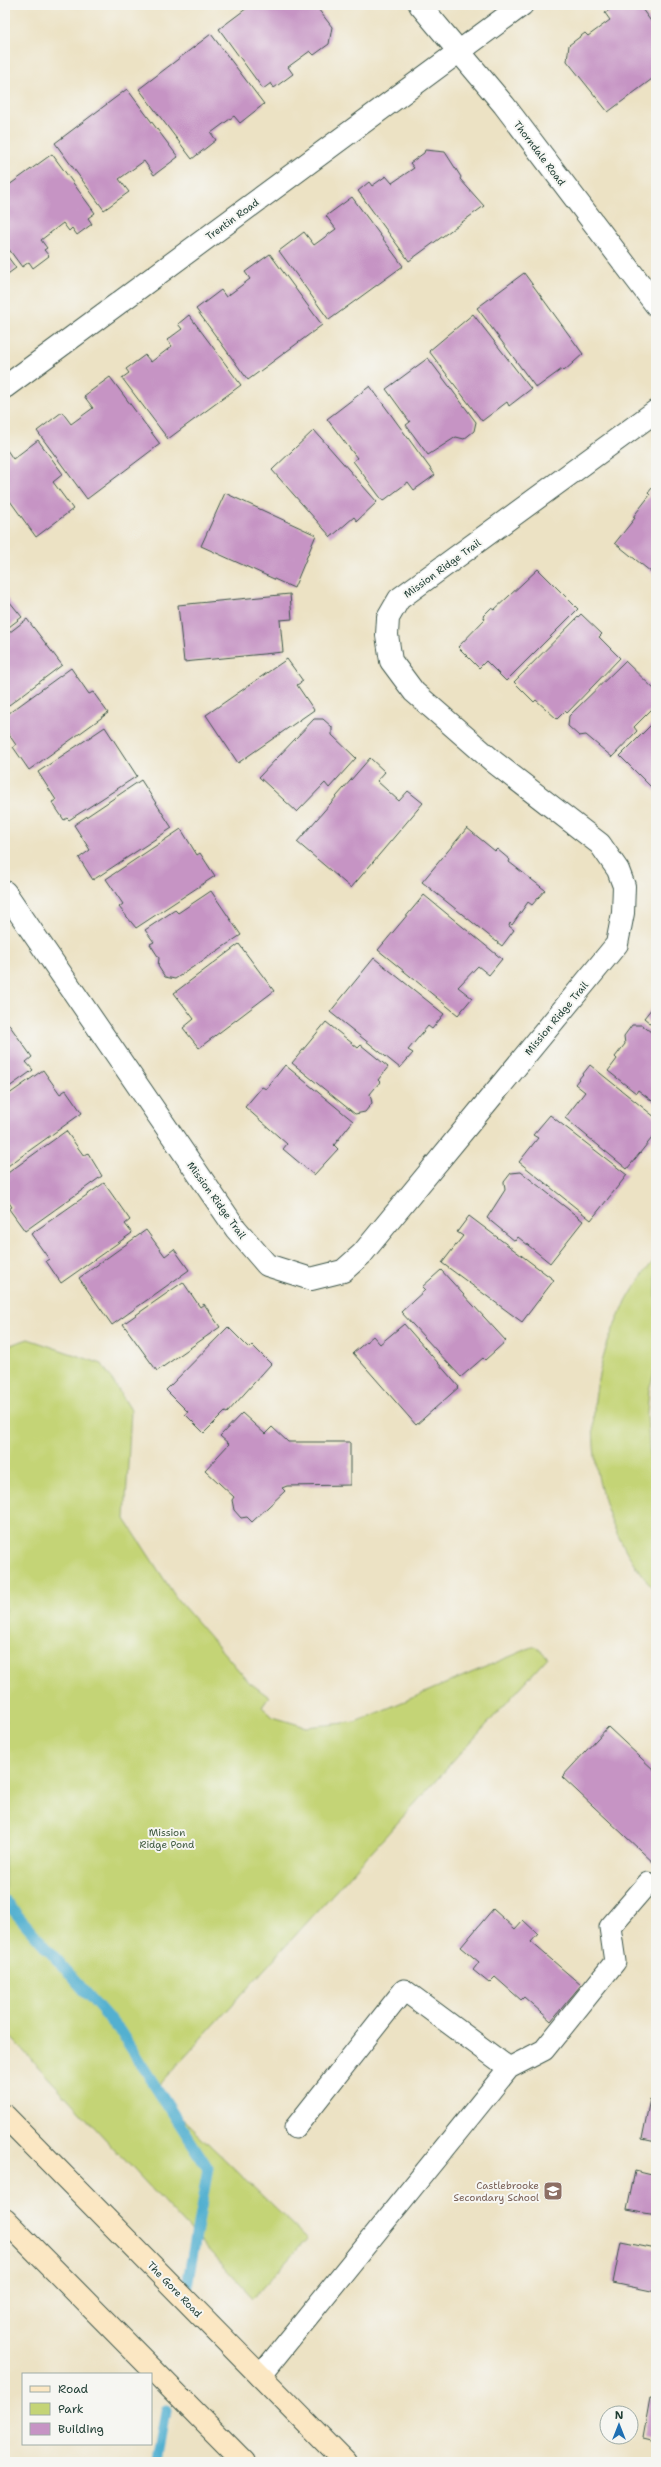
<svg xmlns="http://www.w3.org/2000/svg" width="661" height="2467" viewBox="0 0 661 2467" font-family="'Shantell Sans',sans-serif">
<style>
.green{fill:#c4d476;stroke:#728855}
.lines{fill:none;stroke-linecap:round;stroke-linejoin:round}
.stream{stroke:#52b0d0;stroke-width:11}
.building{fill:#c694c4}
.service-casing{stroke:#3e564a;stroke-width:23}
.minor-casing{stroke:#3e564a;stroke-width:24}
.tertiary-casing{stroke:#3e564a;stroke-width:24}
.secondary-casing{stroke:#3e564a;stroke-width:24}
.service{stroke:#fff;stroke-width:21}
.minor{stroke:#fff;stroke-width:22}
.tertiary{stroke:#fff;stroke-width:22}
.secondary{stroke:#fbe7c3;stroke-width:22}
.labels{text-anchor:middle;stroke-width:4;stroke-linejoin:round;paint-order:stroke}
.street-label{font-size:10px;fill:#1f3d34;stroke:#f6f6f2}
.park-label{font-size:10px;fill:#405b41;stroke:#f6f6f2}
.education-label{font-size:10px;fill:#785e54;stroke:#f6f6f2;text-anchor:end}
</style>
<rect width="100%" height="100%" fill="#f6f6f2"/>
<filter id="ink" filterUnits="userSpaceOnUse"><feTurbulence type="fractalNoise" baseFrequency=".025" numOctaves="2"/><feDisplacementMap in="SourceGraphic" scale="8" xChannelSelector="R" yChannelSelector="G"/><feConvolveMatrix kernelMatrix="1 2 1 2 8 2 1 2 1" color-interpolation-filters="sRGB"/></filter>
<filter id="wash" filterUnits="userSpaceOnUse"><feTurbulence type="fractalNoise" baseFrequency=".012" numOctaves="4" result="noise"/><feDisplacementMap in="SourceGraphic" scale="16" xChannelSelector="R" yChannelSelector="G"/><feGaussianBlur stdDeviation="0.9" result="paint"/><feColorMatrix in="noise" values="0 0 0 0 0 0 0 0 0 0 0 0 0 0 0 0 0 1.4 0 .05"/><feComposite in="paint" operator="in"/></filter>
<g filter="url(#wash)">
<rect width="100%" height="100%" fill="#ece2c4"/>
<!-- green -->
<path class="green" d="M656,1258V1366L649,1390L647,1414L650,1463L656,1485V1592C570,1496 575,1355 656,1258Z
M28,1339L102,1364L131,1410L125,1519L177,1599L249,1682L269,1697L262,1707L273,1717L306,1727L355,1722L535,1646L548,1657L154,2091L307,2239L253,2298L5,2031V1347Z"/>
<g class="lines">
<!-- stream -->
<path class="stream" d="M5,1901L120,2031L208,2168L187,2286
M157,2462L166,2411"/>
</g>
<g id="blocks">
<!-- building -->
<path class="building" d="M251,5H315L332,27L329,44L314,55L310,51L288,67L293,74L274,88L271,83L263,89L219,29Z
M616,5H639L656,28V76L608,112L567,61L569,45L585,33L588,36L610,20L605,13Z
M211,34L264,104L240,123L234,116L211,133L216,140L192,159L139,89Z
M127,89L178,157L154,175L144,161L119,179L129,192L104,210L55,143Z
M425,150L445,152L461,177L460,179L484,206L409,261L358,191L369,182L372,186L386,176L392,183L414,168L410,163L424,153Z
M52,154L95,213L88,218L92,224L77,235L72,228L69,231L63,223L41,240L47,248L44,250L49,256L33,268L29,262L22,267L5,244V188Z
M352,197L403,266L329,320L279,251L304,232L314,245L336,229L326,216Z
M5,253L16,268L5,276Z
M270,254L322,325L248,380L196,309L221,290L226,297L250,279L245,272Z
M524,273L583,354L564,371L562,369L536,388L477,308Z
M473,314L531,389L509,406L507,402L482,421L429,351Z
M189,315L241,385L168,439L122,378L129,373L126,369L145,355L151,362L172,346L167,340L182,329L178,324Z
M428,358L476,422L474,431L464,439L456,437L428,455L406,425L410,422L386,389Z
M110,377L160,444L87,499L37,431L62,412L71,424L93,408L84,396Z
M370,386L435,475L414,490L408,482L383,501L353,461L357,458L327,419Z
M314,430L377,502L357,521L354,517L331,537L272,470Z
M38,440L63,474L53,482L73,509L36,537L5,494V451L7,450L13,459Z
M656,483V576L615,543L635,518L633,517L650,495L648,493Z
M225,493L316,535L294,588L201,546Z
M538,569L578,609L506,681L486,661L479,668L458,647L485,619L483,616L491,608L494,610Z
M290,594L292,619L280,620L283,652L184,662L178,605Z
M5,596L22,617L5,630Z
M581,614L602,634L599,637L620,658L567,713L565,711L557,719L536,700L534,702L514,682Z
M27,619L62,665L5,708V636Z
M287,659L303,681L297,685L314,710L238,763L206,715Z
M625,661L656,691V705L634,727L637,731L612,757L586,735L579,736L568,726L569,716Z
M71,668L89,694L93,692L108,713L29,770L13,747L16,745L5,729V716Z
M314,719H323L332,727V735L356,758L329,788L325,783L297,812L259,777Z
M656,720V792L620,756Z
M105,727L137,776L69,820L67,818L64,820L52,802L56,800L38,772Z
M370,758L385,772L377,781L399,801L408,791L423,803L351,888L297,842Z
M141,780L172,828L93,880L79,858L90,850L74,825Z
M467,828L495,851L497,849L510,860L509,862L545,890L532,905L528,902L512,925L510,923L509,926L514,930L502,946L422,882Z
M181,829L197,855L200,853L215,876L136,928L119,907L123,904L106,879Z
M211,891L241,935L175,979L165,977L158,966L159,958L150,944L154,942L145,930L175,910L178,913Z
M424,895L502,959L489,975L478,966L458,987L472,998L458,1015L378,950Z
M239,944L274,991L199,1048L183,1028L194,1019L174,993Z
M374,958L444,1014L432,1029L428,1026L408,1050L413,1053L400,1068L330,1012Z
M656,1003V1028L644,1018Z
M5,1019L32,1057L26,1062L33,1070L5,1090Z
M326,1022L358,1048L361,1045L388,1067L378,1080L380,1082L370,1094L372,1103L365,1112L355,1114L292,1063Z
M632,1025H642L656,1036V1104L638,1090L636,1093L608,1071L617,1059L615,1057L625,1044L624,1036Z
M285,1065L353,1121L334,1145L338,1149L314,1175L283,1149L287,1144L245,1107L262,1087L266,1089Z
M590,1065L656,1118V1133L627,1169L565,1118L585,1092L575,1084Z
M43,1070L60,1094L66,1090L82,1113L5,1168V1097Z
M550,1115L627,1175L591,1220L519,1162L538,1138L533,1135Z
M66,1131L84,1156L88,1153L102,1176L25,1231L9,1209L12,1207L5,1197V1175Z
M521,1172L583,1221L550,1263L518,1237L515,1241L487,1218L505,1190L504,1182L511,1173Z
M104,1183L130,1220L125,1224L132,1233L61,1283L46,1261L49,1259L31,1234Z
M469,1216L554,1280L522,1322L442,1263L463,1236L457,1232Z
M146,1230L165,1256L174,1249L189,1270L112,1325L79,1278Z
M441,1270L506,1341L485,1360L483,1358L461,1377L401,1312L425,1290L422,1287Z
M183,1282L200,1307L204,1304L220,1327L157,1371L123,1324Z
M404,1324L459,1387L416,1425L353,1353L373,1336L380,1344Z
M228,1327L249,1348L252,1345L271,1364L227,1413L225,1412L204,1433L185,1414L188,1412L166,1390Z
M242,1413L265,1434L272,1427L288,1442H350V1485L287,1486L282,1488L285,1491L252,1522L247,1517L241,1518L234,1510L232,1500L234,1497L205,1470L229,1444L220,1436Z
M608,1727L656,1772V1865L562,1777Z
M493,1909L515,1929L523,1920L538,1934L531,1942L581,1985L551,2021L524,1997L521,2000L495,1977L489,1983L473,1970L479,1962L461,1947Z
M650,2099L656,2100V2142L642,2139Z
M635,2171L656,2176V2215L627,2210Z
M621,2242L656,2249V2292L613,2283Z
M650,2398L656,2399V2440L643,2437Z"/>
</g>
</g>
<g filter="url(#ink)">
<use href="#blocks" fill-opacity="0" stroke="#3e564a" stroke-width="1"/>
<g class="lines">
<defs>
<path id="service" d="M509,2068L544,2050L615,1962L610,1927L648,1883
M260,2376L509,2068L404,1990L295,2128"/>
<path id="minor" d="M5,387L522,5
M5,892L236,1229L267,1265L311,1279L343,1271L362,1254L617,944L623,913L624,886L618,870L600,844L494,762L414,692L391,661L387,635L388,618L399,599L656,411"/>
<path id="tertiary" d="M420,5L504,105L656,305"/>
<path id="secondary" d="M5,2116L345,2462
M5,2220L244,2462"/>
</defs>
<!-- service casing -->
<use href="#service" class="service-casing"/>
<!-- minor casing -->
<use href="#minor" class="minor-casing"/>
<!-- tertiary casing -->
<use href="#tertiary" class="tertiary-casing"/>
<!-- secondary casing -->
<use href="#secondary" class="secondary-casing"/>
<!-- service -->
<use href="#service" class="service"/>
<!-- minor -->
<use href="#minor" class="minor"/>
<!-- tertiary -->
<use href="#tertiary" class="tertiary"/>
<!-- secondary -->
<use href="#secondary" class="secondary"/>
</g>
</g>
<!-- icons -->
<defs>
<symbol id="school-square" viewBox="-11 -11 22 22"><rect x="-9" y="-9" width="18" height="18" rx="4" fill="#8d6e63" stroke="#f6f6f2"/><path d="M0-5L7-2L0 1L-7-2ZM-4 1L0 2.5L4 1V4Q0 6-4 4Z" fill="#fff"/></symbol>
</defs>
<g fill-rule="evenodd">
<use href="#school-square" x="542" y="2180" width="22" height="22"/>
</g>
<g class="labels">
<!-- street labels -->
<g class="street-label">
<text transform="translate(540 153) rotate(53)" y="4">Thorndale Road</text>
<text transform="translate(232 219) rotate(-36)" y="4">Trentin Road</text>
<text transform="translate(442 568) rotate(-36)" y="4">Mission Ridge Trail</text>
<text transform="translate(556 1018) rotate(-50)" y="4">Mission Ridge Trail</text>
<text transform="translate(217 1200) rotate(54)" y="4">Mission Ridge Trail</text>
<text transform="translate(175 2289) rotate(46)" y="4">The Gore Road</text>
</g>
<!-- park labels -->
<g class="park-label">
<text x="167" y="1836">Mission<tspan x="167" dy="12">Ridge Pond</tspan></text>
</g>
<!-- education labels -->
<g class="education-label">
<text x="539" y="2189">Castlebrooke<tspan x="539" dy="12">Secondary School</tspan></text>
</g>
</g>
<!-- margin -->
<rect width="661" height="2467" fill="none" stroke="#f6f6f2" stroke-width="20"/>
<!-- legend -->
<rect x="22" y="2373" width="130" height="72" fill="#f6f6f2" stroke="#a0aca6"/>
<rect x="30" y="2386" width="20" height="6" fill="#fbe7c3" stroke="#a0aca6"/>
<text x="58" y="2393" font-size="12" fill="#1f3d34">Road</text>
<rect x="30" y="2403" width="20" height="12" fill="#c4d476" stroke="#a0aca6"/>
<text x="58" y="2413" font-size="12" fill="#1f3d34">Park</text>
<rect x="30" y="2423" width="20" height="12" fill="#c694c4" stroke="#a0aca6"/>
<text x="58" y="2433" font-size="12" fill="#1f3d34">Building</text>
<!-- north arrow -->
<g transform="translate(619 2425)"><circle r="19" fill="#f6f6f2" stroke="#a0aca6"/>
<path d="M0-3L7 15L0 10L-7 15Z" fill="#1f6fb2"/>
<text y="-6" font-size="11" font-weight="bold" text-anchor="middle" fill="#1f3d34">N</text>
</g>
</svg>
